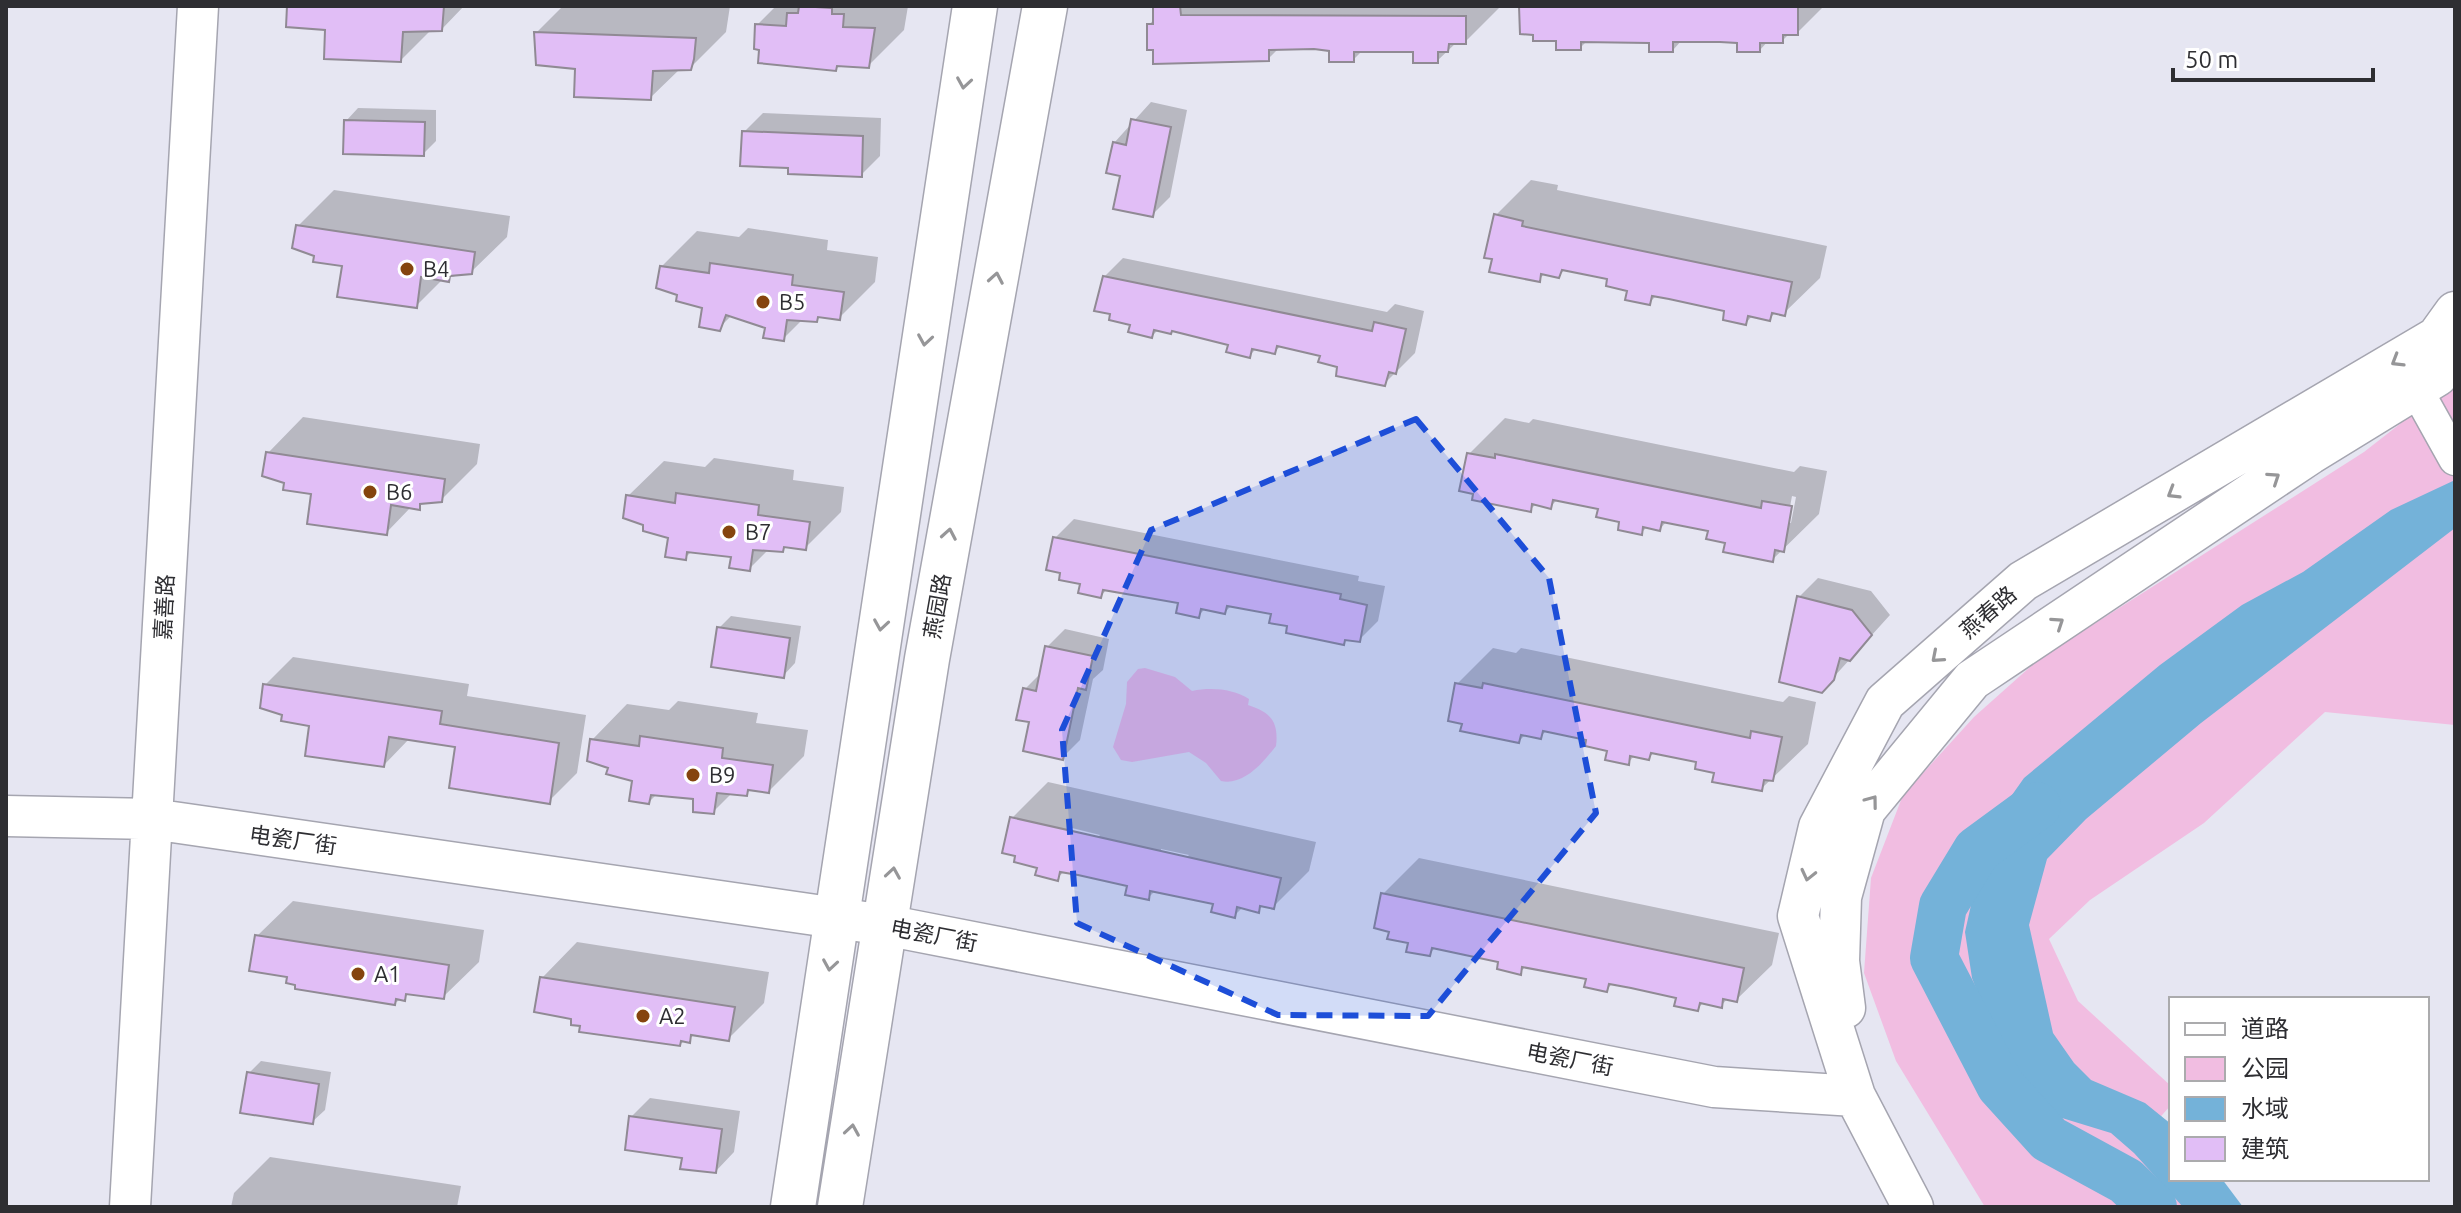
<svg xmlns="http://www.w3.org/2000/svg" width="2461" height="1213" viewBox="0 0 2461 1213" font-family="Ubuntu,'Noto Sans SC',sans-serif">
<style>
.green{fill:#f1bde1}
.water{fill:#74b2d9}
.shadow{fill:#0003;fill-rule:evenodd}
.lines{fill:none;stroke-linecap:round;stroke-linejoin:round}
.river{stroke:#74b2d9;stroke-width:48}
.building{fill:#e1bef6;stroke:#908a94;stroke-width:2}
.minor-casing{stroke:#a5a5b0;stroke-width:35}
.tertiary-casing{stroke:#a5a5b0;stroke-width:43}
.secondary-casing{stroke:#a5a5b0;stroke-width:47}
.minor{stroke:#fff;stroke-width:32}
.tertiary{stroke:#fff;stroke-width:40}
.secondary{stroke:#fff;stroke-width:44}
.oneway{stroke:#969698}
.marked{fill:#1d4ed8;fill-opacity:0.2;stroke:#1d4ed8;stroke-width:6;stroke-dasharray:16 10;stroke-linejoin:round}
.poi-dot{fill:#85440e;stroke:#fff;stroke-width:3}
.labels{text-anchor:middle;stroke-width:6;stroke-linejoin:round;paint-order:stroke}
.poi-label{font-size:22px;fill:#2e2e32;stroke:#fff;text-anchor:start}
.street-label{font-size:22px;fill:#2e2e32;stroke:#fff}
</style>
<rect width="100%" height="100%" fill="#e6e6f2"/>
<!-- green -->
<path class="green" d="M2455,381V725L2325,712L2204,823L2090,900L2049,939L2078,1001L2171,1086V1105L2155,1123L2171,1179L2211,1207H1985L1896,1061L1864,973L1871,878L1903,795L1974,717L2039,659L2364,452Z
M1145,668L1175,677L1192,691C1212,687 1233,689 1249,699L1248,705C1270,712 1279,721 1276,746C1263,763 1243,786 1221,781L1206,763L1189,752L1132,762L1121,760L1113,747L1126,704L1127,682L1138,669Z"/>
<!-- water -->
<path class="water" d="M2455,480V528L2201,723L2086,819L2047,859L2029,925L2053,1033L2074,1063L2091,1080L2145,1103L2171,1124V1179H2222L2243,1207H2183L2134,1153L2111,1133L2062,1118L2034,1102L2007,1069L1972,978L1965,932L1988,829L2024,778L2160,665L2242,605L2303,572L2391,510Z"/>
<!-- shadow -->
<path class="shadow" d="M287,6H464L441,30H431L401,60L327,29L288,25Z
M563,6H730L726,32L690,68H681L650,98L577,67L536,33Z
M776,6H908L904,30L868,66L840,64L836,69L757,25Z
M1156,6H1501L1465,42H1457L1437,61L1415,50H1363L1353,60L1331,50L1315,47L1279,48L1268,59L1155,48L1149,25L1155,18Z
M1521,6H1824L1797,33H1790L1782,41H1768L1760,50L1739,41L1682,40L1673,50L1651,41L1588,40L1580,48L1558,39Z
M1151,102L1187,110L1170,197L1152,215L1122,174L1114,143Z
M358,108L436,110V141L423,154L346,121Z
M763,113L881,118L880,156L861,175L790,166L744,132Z
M1531,180L1558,185L1557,190L1827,246L1820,278L1784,313L1776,312L1769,319L1753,315L1746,323L1727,310L1657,295L1649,303L1609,278L1566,268L1559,276L1545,273L1539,280L1496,215Z
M334,190L510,216L507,237L471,272L443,279L416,306L344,264L316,254L298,226Z
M748,228L828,240L827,250L878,257L875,282L839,318L821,315L817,320L803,319L783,339L767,326L732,315L719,328L704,306L679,294L662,266L697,231L739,237Z
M1123,258L1387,312L1395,304L1424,311L1415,353L1385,383L1322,355L1282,345L1274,352L1257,348L1249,356L1230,343L1173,329H1159L1152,336L1132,324L1104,277Z
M303,417L480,444L477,464L441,500L412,506L386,533L313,492L268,453Z
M1505,418L1529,423L1533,419L1794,472L1800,466L1827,471L1819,514L1772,560L1728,542L1710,530L1667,521L1660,529L1648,526L1641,533L1600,507L1558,499L1551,506L1537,503L1530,510L1469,454ZM1792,496L1796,497L1791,523H1787Z
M714,458L794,470L793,480L844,487L841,512L805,548L787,545L782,550L769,549L749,569L733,555L693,550L685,558L670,536L646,524L628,496L664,461L705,467Z
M1074,519L1359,576L1358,581L1385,586L1378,621L1359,640L1348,638L1343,643L1289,625L1273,613L1232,605L1225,612L1206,608L1198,616L1180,601L1108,588L1101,596L1082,583L1055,538Z
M1818,578L1871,591L1890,615L1822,690L1799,597Z
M731,616L801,626L795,663L783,676L719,628Z
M1065,629L1109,639L1103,670L1093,679L1080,740L1062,758L1031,720L1025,689L1042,672L1047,647Z
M1493,648L1516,653L1521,648L1783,702L1789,696L1816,702L1808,744L1761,789L1699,761L1655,752L1648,758L1635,755L1628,763L1588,739L1547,730L1540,737L1526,734L1519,741L1464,722L1457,684Z
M293,657L469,684L467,696L586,715L577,773L549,801L458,745L410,738L384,765L311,724L284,714L265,685Z
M678,701L758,713L756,723L808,730L804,756L769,791L751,789L747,793L733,792L713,812L695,797L657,794L649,802L634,780L610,767L592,740L627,704L669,710Z
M1048,782L1316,842L1309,871L1273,907L1264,905L1258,910L1243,907L1234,916L1215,902L1156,890L1148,898L1129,885L1065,871L1057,878L1039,866L1012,818ZM1072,828L1100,835L1097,838L1072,832ZM1161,849L1189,855L1186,858L1161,853Z
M1419,858L1779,933L1772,965L1736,1000L1728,998L1721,1006L1704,1002L1697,1009L1678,996L1613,983L1606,990L1588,977L1527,966L1520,972L1501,961L1436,947L1429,954L1391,930L1383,894Z
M293,901L484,930L479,962L443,997L410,993L395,1003L289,976L257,936Z
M577,942L769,972L764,1003L728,1039L696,1034L680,1044L583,1025L542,978Z
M261,1061L331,1072L325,1110L312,1122L249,1073Z
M650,1098L740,1111L734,1152L716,1171L684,1156L631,1117Z
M270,1157L461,1186L457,1207H231L234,1193Z"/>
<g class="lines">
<!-- river -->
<path class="river" d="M2037,806L1977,850L1943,906L1934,958L2000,1085L2049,1139L2126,1181L2153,1207"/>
</g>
<!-- building -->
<path class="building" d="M287,6H444L442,31L403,32L401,62L324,59L325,30L286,27Z
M799,6L832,8V14H844L843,27L875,28L869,68L837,66L836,71L758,63L759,50L754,49L755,24L786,26L787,13H798Z
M1153,6H1180L1181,15L1466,16V44H1449L1448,52H1438V63H1413V52H1354V62H1329V51L1314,49L1269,50V61L1153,64V50H1147V24H1153Z
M1519,6H1798V35H1783V43H1760V52H1737V43L1720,42H1673V52H1649V43L1581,42V50H1556V41H1533V35L1520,34Z
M534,32L696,38L694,59L691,70L653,71L651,100L574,97L575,69L536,65Z
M1131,119L1171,127L1153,217L1113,209L1120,176L1106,173L1113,142L1126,145Z
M344,120L425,122L424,156L343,154Z
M742,131L863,136L862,177L788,174V168L740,166Z
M1494,214L1523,221L1522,226L1792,282L1785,316L1772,313L1770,321L1748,316L1746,325L1723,320L1724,311L1669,299L1652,296L1650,305L1625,300L1627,291L1606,286L1607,279L1562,270L1559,278L1541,274L1540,282L1489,272L1492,259L1484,258Z
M296,225L475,252L472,274L450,276L449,282L421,277L417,308L337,297L342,266L313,262L314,256L292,248Z
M710,263L793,275L792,285L844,292L840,320L818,317L817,322L787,320L784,341L763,338L765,328L726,315L720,331L699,327L702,308L676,301L677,295L656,288L660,266L709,273Z
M1103,276L1372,331L1374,322L1406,329L1396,374L1389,372L1385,386L1336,376L1337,367L1318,362L1320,356L1277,346L1275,354L1252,349L1250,358L1226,352L1228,345L1172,331L1171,334L1154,330L1152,338L1128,332L1130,325L1109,320L1110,314L1094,311Z
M266,452L445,479L442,502L420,504V510L391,505L387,535L307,524L311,494L283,490L284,483L262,476Z
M1467,453L1495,458V454L1761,508L1762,501L1792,506L1784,552L1775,550L1773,562L1723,552L1725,543L1706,539L1708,531L1662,522L1660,531L1643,527L1642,535L1618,530L1619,522L1596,517L1598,509L1553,500L1551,509L1532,504L1531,512L1472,500L1473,494L1459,491Z
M676,493L759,505L758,515L810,522L806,550L784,547L783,552L753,550L750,571L729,568L731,557L687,552L686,560L665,557L668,538L643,531V525L623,518L626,495L675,503Z
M1053,537L1341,594L1340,599L1367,605L1360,642L1345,640L1344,645L1286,633L1287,626L1269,623L1271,614L1227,606L1225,614L1201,609L1199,618L1176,613L1178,603L1103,590L1101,598L1078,593L1080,584L1059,580L1060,573L1046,570Z
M1797,596L1852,610L1872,635L1850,661L1840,658L1834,680L1822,693L1779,682Z
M717,627L790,638L784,678L711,667Z
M1045,646L1093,656L1086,690L1078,688L1063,760L1023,751L1029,722L1016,720L1023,688L1036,691Z
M1455,683L1482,688L1483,683L1750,738L1751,731L1782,737L1773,781L1764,780L1762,791L1712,782L1714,773L1695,769L1696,762L1651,753L1649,760L1630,756L1629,765L1605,760L1607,751L1585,746L1586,740L1543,731L1541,739L1521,735L1519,743L1460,731L1462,724L1448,721Z
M263,684L442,711L440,724L559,743L550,804L449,788L455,747L389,737L384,767L305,756L309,726L281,721L282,715L260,708Z
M640,736L723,748L722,758L773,765L769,793L748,790L747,796L717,793L714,814L693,812V799L651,795L649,804L629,801L632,781L606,774L608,768L587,761L590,739L639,746Z
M1010,817L1281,878L1274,909L1260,906L1259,913L1237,907L1235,918L1211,912L1213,904L1150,891L1149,900L1125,895L1127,886L1078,875L1060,872L1058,881L1035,875L1037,868L1014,862L1015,856L1002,853Z
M1381,893L1744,968L1737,1002L1723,999L1722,1008L1700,1003L1698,1011L1674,1006L1676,998L1631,988L1609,984L1607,992L1584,987L1586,979L1522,967L1521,975L1497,969L1498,962L1432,948L1430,956L1406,952L1408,943L1387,939L1389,932L1374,928Z
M255,935L449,965L444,999L406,994L405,1001L396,999L395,1005L295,989V985L286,983L287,977L249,971Z
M540,977L735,1007L729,1041L691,1035L690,1043L681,1041L680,1046L579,1032L580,1026L571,1025V1019L534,1012Z
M247,1072L319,1084L313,1124L240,1113Z
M629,1116L722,1129L716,1173L680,1169L682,1158L625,1150Z"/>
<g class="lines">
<defs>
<path id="minor" d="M2416,389L2455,459"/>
<path id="tertiary" d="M6,816L152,819L885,925L1714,1087L1855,1096
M1845,1008L1839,961L1841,897L1865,810L1972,680L2310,454L2437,376L2455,354
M130,1207L198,6
M1913,1207L1855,1096L1798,916L1819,827L1885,702L2023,581L2437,337L2455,312"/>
<path id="secondary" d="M793,1207L975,6
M840,1207L927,659L1045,6"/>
</defs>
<!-- minor casing -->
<use href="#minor" class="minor-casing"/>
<!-- tertiary casing -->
<use href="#tertiary" class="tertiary-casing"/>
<!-- secondary casing -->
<use href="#secondary" class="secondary-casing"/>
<!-- minor -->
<use href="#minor" class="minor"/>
<!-- tertiary -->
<use href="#tertiary" class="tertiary"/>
<!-- secondary -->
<use href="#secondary" class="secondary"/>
</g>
<!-- one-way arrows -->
<defs><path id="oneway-chevron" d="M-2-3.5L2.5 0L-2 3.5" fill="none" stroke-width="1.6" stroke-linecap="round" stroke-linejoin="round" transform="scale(2)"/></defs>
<g class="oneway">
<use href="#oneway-chevron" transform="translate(964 83) rotate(99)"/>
<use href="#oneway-chevron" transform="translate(996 278) rotate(-80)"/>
<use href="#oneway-chevron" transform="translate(925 340) rotate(99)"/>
<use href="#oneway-chevron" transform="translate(2397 361) rotate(149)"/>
<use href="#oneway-chevron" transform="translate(2274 478) rotate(-34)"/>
<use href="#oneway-chevron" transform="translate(2173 493) rotate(149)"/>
<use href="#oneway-chevron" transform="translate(949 534) rotate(-80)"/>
<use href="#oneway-chevron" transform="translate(2058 623) rotate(-34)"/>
<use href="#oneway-chevron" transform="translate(881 625) rotate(99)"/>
<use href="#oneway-chevron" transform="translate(1937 657) rotate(139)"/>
<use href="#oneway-chevron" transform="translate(1872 801) rotate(-53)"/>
<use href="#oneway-chevron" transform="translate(893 873) rotate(-81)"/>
<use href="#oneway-chevron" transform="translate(1808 875) rotate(103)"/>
<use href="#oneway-chevron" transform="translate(830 965) rotate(99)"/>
<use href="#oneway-chevron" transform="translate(852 1130) rotate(-81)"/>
</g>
<!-- marked area -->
<path class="marked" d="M1416,419L1549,578L1596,813L1428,1016L1278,1015L1077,923L1062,730L1151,530Z"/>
<!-- markers -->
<g class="poi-dot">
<circle cx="407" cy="269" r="8"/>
<circle cx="763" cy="302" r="8"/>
<circle cx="370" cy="492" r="8"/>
<circle cx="729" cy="532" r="8"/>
<circle cx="693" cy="775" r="8"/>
<circle cx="358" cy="974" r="8"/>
<circle cx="643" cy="1016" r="8"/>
</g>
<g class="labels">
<!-- poi labels -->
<g class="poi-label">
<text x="423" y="277">B4</text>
<text x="779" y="310">B5</text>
<text x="386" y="500">B6</text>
<text x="745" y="540">B7</text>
<text x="709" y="783">B9</text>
<text x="374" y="982">A1</text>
<text x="659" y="1024">A2</text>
</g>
<!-- street labels -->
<g class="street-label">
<text transform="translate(937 606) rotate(-80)" y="8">燕园路</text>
<text transform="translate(164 607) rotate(-87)" y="8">嘉善路</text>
<text transform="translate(1988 612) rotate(-41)" y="8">燕春路</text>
<text transform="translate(293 840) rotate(8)" y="8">电瓷厂街</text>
<text transform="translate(934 935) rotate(11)" y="8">电瓷厂街</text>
<text transform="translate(1570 1059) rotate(11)" y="8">电瓷厂街</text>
</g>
</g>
<!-- border -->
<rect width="2461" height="1213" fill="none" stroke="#2e2e32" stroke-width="16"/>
<!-- legend -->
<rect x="2169" y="997" width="260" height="184" fill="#ffffff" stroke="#ababad" stroke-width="2"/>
<rect x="2185" y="1023" width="40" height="12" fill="#ffffff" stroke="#ababad" stroke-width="2"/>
<text x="2241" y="1037" font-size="24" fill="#2e2e32">道路</text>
<rect x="2185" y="1057" width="40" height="24" fill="#f1bde1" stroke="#ababad" stroke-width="2"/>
<text x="2241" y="1077" font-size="24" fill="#2e2e32">公园</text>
<rect x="2185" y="1097" width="40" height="24" fill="#74b2d9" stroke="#ababad" stroke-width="2"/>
<text x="2241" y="1117" font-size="24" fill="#2e2e32">水域</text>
<rect x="2185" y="1137" width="40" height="24" fill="#e1bef6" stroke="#ababad" stroke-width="2"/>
<text x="2241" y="1157" font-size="24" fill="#2e2e32">建筑</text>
<!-- scale -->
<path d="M2173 68v12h200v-12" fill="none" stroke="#2e2e32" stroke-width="4"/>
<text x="2185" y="68" font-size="24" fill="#2e2e32" stroke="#ffffff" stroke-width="6" paint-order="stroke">50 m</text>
</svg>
